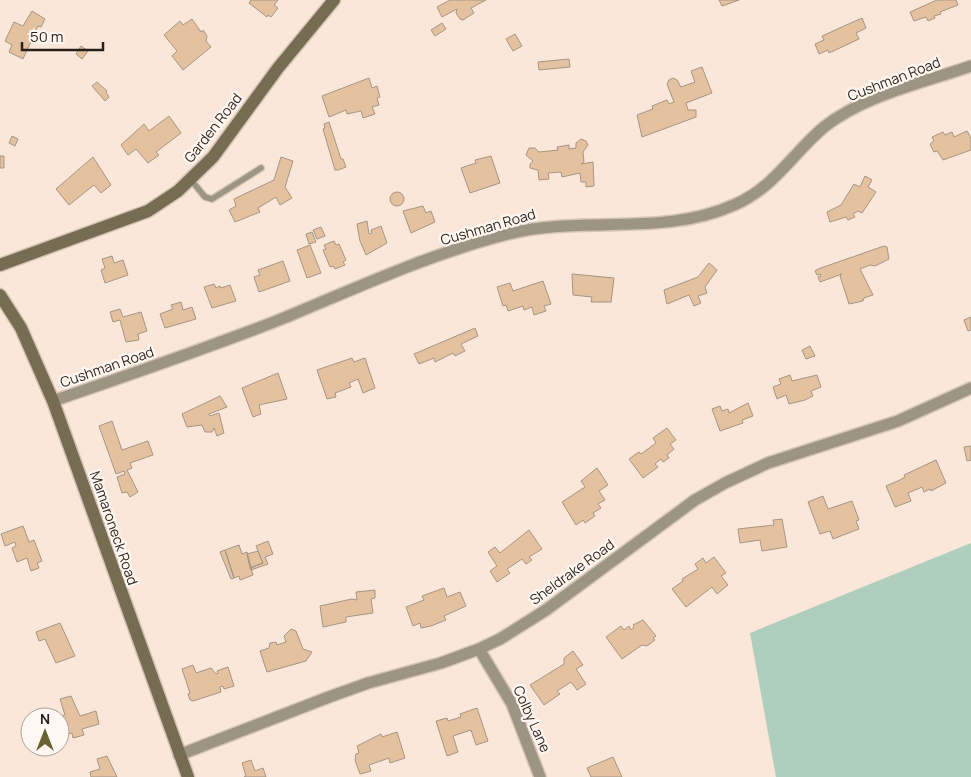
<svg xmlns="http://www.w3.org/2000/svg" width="971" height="777" viewBox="0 0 971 777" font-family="Manrope,sans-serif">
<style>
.green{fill:#afcebd}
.building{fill:#e5c29f;stroke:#a49585}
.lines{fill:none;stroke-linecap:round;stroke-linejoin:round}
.lane-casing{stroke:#d5c3b7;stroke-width:8}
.street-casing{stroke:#d5c3b7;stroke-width:14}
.secondary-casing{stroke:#d5c3b7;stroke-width:15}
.lane{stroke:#9c9583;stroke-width:5.5}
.street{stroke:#9c9583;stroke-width:11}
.secondary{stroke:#766c51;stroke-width:12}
.labels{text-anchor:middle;stroke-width:4.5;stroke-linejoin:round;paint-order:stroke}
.street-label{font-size:14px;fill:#261f1a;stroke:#fff7f1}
</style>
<rect width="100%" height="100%" fill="#fbe7d9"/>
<!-- green -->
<path class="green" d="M971,543V777H776L750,633Z"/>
<!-- building -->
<path class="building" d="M251,0H278L274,5L278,8L271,17L268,15L267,17L249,3Z
M450,0H486L471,8L474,13L463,20L460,19L456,13L457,9L442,17L437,7Z
M719,0H739L722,6Z
M937,0H956L958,5L940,12L941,14L934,16L935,18L928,21L926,17L914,21L910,12Z
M32,11L45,19L41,27L38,26L23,59L9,52L12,45L5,41L14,22L23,26Z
M862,18L866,28L856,33L859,39L829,53L828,50L819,54L815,44L824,40L822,36Z
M192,19L201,32L203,30L207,36L206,41L211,47L183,70L172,56L177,51L164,35L180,21L183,25Z
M442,23L446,29L435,36L431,30Z
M515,34L522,46L513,51L506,39Z
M81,46L88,51L82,59L76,54Z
M569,59L570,67L539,70L538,62Z
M702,67L712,93L686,103L688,110H696V117L642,137L637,115L653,109L652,106L667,100L669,104L674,102L667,84L669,80L673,78L677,80L681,87L695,82L691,71Z
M369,78L372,88L377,86L380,97L377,98L379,105L372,107L375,114L363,118L361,111L347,114L346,110L329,117L322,96Z
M97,82L107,91L106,92L109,97L105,101L92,86Z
M169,116L181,133L156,152L159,155L148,163L136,149L128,155L121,145L144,124L149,131Z
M329,122L341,159H343L346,167L338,170H335L323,129L325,128L324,124Z
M967,131L971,138V150L943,160L937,151L934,152L930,144L934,141L932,137L943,132L945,135L952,132L954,137Z
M12,136L18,139L15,146L9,143Z
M581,139L586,141L588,145L583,152L584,162L581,164L593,162L594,186L586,187V182H581L580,173L562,177L561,172L548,173L549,179L539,180L538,170L530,168V164L533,161L526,155L529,148H535L539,152L558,150L557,147L569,145V149L576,148V143Z
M0,156H4V168H0Z
M491,156L500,183L470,193L461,168L476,163L475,160Z
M93,157L111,185L101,193L94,185L69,205L56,189Z
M281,157L293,161L285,187L292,198L280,205L276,197L258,208L260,212L235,222L229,210L236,206L234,199L274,180Z
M865,176L872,180L868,187L876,192L862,213L858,211L853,214L855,217L848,220L846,217L830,222L827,212L841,205L854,184L860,187Z
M390 199a7 7 0 1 1 14 0a7 7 0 1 1-14 0Z
M423,206L426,213L431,211L435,222L411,233L403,211Z
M367,221L369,234L372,233L371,230L381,226L387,243L366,255L360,241L357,224Z
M321,227L325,236L317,239L313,230Z
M312,232L316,242L309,244L306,234Z
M334,241L336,245L339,244L346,260L343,262L345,265L335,269L333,266L330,267L323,250L326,249L324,245Z
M310,245L321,273L307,278L297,250Z
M884,246L887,247L889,259L875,266L870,265L860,269L873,295L864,298L863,301L849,304L840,276L842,274L820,282L818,277L821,276L820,274L817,275L815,271L818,269Z
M112,256L114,263L123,260L128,275L105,283L101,270L105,268L102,259Z
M283,261L290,281L259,292L254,277L260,275L258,270Z
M709,263L717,270L705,287L707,293L698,296L701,303L694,306L689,295L667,304L664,290L698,277Z
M572,274L614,278L611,302H591L592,297L573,295Z
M543,281L551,304L544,306L546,311L534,315L532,307L524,310L523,306L508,311L506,305L503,306L497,287L510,283L513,291Z
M214,284L216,288L220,286L221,288L230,285L236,301L212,308L204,287Z
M181,302L183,310L192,307L196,319L165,328L160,314L173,309L171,305Z
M120,309L123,317L141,312L147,331L138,334L139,340L126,342L120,320L113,322L110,312Z
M971,317V330L968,331L964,320Z
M475,328L478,336L461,344L465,351L455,356L453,353L435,362L434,358L419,364L414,354Z
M810,346L815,356L806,359L802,350Z
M352,358L354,362L365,358L375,388L363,393L358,379L349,383L351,387L335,393L336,397L327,399L317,370Z
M278,373L287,399L259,405L261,414L253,417L242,388Z
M790,375L792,381L817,375L821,387L811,391L813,396L805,400L789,404L786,395L777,399L773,387L781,384L779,379Z
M220,396L227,407L209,414L210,416L219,413L224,433L217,436L214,428L212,432H205L202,425L187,427L182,414Z
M748,403L753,416L742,420L743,423L720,431L712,409L720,406L722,411L728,409L729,413Z
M112,421L122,450L148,441L153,455L130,463L132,468L127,470L138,492L130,497L127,492L122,493L117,477L125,474L124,471L116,474L99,426Z
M667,428L676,440L670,444L674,449L667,455L669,458L663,462L661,459L655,464L658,467L643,478L629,459L639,452L641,454L656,443L653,438Z
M971,446V460L967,461L964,447Z
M936,460L946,483L931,491L930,489L924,492L922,487L908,493L911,501L895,507L886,486L900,480L905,477L904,475Z
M597,468L608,485L599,491L605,500L598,504L601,508L593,513L595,516L585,523L583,520L576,525L562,502L585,487L581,481Z
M823,496L828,509L852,501L859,520L856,521L859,529L833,539L830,531L820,534L808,502Z
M782,519L787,547L762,551L760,540L740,543L738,529L774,525L773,520Z
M23,526L29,542L34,540L42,561L37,563L39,568L31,571L27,558L17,562L12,548L16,546L15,542L5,546L1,534Z
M529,530L542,549L529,557L532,560L526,564L522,559L507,569L510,573L497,582L490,571L497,566L488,552L495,547L500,553Z
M268,541L273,554L265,557L268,564L251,570L250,568L263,563L256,546Z
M239,545L242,554L247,552L253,575L240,580L239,576L234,578L225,550Z
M225,550L234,578L231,579L220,552Z
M258,551L263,563L250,568L247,554Z
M714,557L726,573L721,576L728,585L717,594L712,587L686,607L672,589L683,581L682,579L698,569L695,564L703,558L706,563Z
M444,588L447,597L460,592L466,606L444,616L446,620L431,626L421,628L420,623L413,626L406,607L424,600L422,596Z
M375,590V598L371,599L373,613L346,617V622L323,627L320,606L352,599L357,600L356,592Z
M643,620L656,636L653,638L655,640L647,646L642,645L622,659L606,637L621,626L624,630L629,626L631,630L634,627L633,625Z
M60,623L75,656L56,663L45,639L39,641L36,632Z
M291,629L296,631L303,649L312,652L306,661L267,672L260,651L269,648L270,643L276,642L277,645L286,642L284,636Z
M573,651L583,665L576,669L586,684L577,690L571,682L557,691L560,694L544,705L530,685L564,664V658Z
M193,665L196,673L211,668L216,674L218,673L217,671L228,667L234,686L224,689L223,686L220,687L221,692L193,701L190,700L188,694L190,693L182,669Z
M71,696L80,716L96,711L99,724L82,729L84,735L73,738L72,733L67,734L64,726L60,727V717H58L65,715L60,699Z
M477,708L488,741L476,745L471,730L453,736L458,752L447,756L436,721L447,718L448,721L461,717L460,714Z
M397,732L405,758L390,763L389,758L369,765L371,771L360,774L355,760L356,754L359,753L357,746L381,734L382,737Z
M107,756L117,777H91L90,772L100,769L97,759Z
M613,757L622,777H591L587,768Z
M251,760L255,771L263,768L266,777H244L246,776L242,763Z"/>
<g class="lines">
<defs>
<path id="lane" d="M191,180L205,197L212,199L261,168"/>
<path id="street" d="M53,401C129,375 205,349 279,320C354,289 429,254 508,234C582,215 663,237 734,205C774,188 793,153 824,127C865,95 922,83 971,66
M479,649L512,704L540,777
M179,755L329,697L368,683L441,663L479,649L500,639L546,610L695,500L725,483L768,463L898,421L971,388"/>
<path id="secondary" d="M0,265L148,211L178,191L213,157L278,68L334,0
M0,295L21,328L53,401L188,777"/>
</defs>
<!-- lane casing -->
<use href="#lane" class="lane-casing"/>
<!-- street casing -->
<use href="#street" class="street-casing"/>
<!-- secondary casing -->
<use href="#secondary" class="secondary-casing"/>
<!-- lane -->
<use href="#lane" class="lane"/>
<!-- street -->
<use href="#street" class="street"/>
<!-- secondary -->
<use href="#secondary" class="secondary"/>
</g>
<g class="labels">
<!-- street labels -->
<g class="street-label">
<text transform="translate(894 79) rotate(-21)" y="5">Cushman Road</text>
<text transform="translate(213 128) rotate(-52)" y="5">Garden Road</text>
<text transform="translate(488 227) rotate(-16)" y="5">Cushman Road</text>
<text transform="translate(107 367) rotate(-19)" y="5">Cushman Road</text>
<text transform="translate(114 528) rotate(71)" y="5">Mamaroneck Road</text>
<text transform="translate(572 572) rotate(-36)" y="5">Sheldrake Road</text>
<text transform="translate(532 719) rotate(66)" y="5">Colby Lane</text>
</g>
</g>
<!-- north arrow -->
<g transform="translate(45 732)"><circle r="24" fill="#fff7f1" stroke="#a8a19b"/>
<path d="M0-4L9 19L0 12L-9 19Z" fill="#676330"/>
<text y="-8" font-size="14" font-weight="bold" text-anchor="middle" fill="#261f1a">N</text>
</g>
<!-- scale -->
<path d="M22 42v8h81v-8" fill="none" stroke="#261f1a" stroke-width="2.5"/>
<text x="30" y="42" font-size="15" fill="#261f1a" stroke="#fff7f1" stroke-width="4" paint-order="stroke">50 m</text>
</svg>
